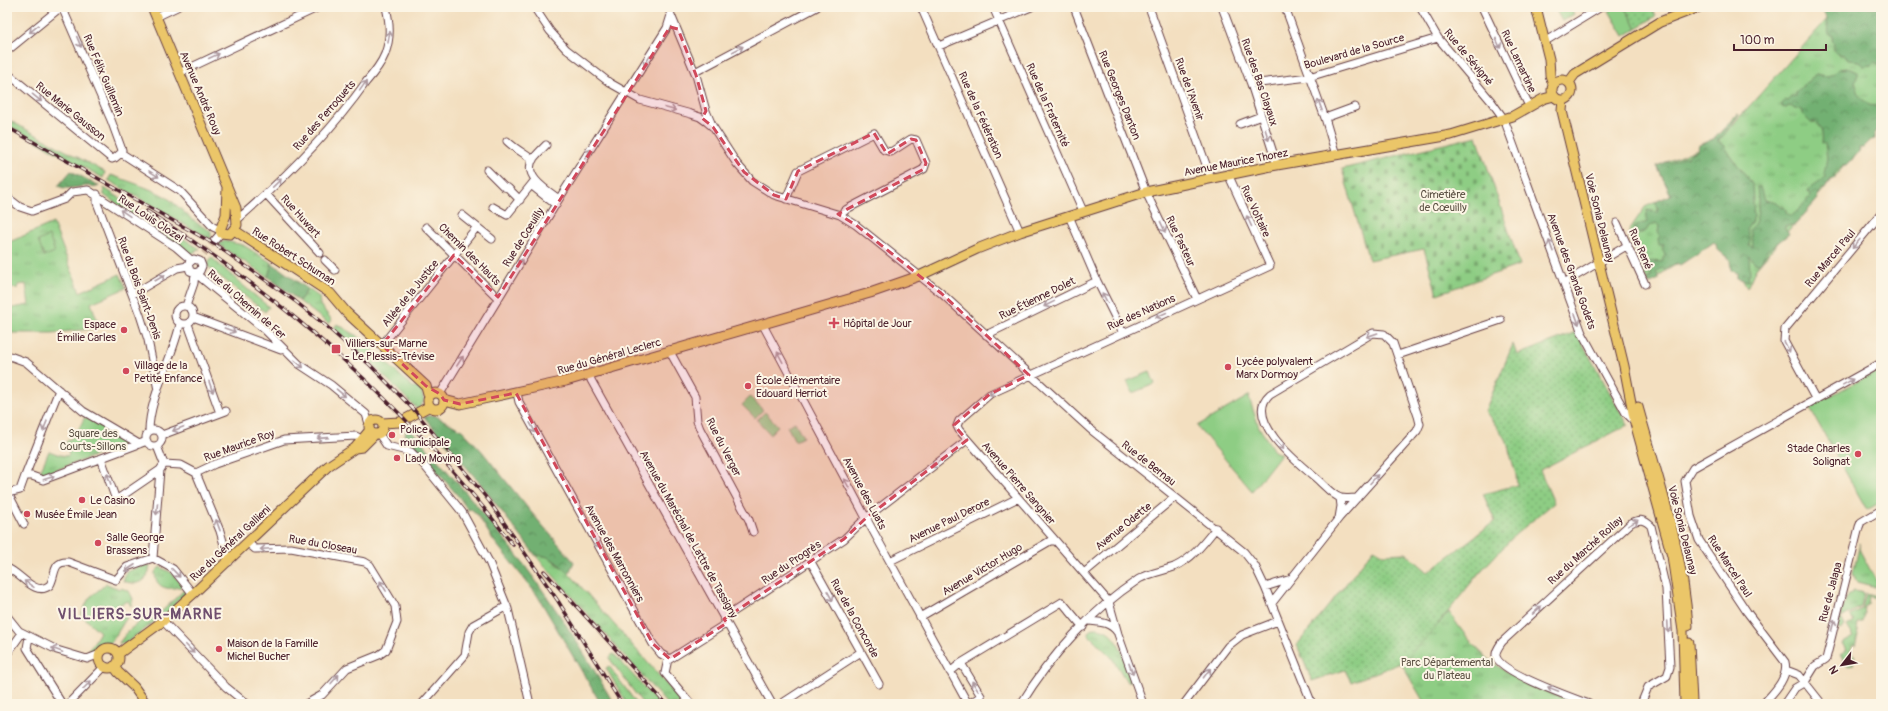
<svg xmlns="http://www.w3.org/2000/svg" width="1888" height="711" viewBox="0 0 1888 711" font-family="Pangolin,sans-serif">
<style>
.grass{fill:url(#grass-tufts);stroke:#6c7658}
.forest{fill:url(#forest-crowns);stroke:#5e684e}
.cemetery{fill:url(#cemetery-stones);stroke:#6c7658}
.garden{fill:url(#garden-dots);stroke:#6c7658}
.pitch{fill:#8ecd84;stroke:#6c7658}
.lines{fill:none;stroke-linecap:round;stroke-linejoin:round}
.minor-tunnel{stroke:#d1b9a2;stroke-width:7;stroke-dasharray:7 3.5;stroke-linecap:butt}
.minor-casing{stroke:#633c41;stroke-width:9}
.major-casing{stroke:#633c41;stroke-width:11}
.minor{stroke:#fff;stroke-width:7}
.major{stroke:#ebc669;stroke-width:9}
.rail-casing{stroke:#4a1f2b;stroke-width:3.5}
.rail{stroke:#fcf5e5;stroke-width:2;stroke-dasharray:6;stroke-linecap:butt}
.oneway{stroke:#ae9aa0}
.marked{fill:#d1495b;fill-opacity:0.2;stroke:#d1495b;stroke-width:3;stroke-dasharray:8 5;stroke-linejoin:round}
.poi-dot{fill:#d1495b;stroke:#fcf5e5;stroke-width:1.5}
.labels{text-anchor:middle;stroke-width:4;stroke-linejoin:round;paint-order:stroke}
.street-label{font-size:11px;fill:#4a1f2b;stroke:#fcf5e5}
.park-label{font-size:11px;fill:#5e5346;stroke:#fcf5e5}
.poi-label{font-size:11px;fill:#4a1f2b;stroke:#fcf5e5;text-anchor:start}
.district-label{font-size:15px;font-weight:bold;letter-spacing:1px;fill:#6f4f6e;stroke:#fcf5e5}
</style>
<defs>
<pattern id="grass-tufts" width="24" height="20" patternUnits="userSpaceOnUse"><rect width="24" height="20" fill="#8ecd84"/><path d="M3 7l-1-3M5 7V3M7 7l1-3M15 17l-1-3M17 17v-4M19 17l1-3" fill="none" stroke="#76a66c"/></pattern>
<pattern id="forest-crowns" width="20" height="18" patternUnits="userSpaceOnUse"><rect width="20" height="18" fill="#72b072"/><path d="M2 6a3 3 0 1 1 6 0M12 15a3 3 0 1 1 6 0" fill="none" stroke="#608f5e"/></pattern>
<pattern id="cemetery-stones" width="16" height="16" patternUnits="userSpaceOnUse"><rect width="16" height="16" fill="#8ecd84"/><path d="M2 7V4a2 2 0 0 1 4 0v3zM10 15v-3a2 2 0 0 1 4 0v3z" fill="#76a66c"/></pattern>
<pattern id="garden-dots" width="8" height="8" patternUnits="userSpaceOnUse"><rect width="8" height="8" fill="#8ecd84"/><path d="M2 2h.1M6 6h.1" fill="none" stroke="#76a66c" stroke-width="1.8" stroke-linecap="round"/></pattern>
</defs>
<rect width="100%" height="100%" fill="#fcf5e5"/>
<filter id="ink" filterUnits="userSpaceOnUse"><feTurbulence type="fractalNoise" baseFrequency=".025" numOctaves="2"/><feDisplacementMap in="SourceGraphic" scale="8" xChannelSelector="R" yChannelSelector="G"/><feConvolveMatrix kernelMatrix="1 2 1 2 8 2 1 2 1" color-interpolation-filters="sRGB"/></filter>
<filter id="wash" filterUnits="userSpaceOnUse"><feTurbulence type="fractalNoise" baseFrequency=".012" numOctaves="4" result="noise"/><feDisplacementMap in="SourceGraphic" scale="16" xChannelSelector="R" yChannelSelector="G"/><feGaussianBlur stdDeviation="0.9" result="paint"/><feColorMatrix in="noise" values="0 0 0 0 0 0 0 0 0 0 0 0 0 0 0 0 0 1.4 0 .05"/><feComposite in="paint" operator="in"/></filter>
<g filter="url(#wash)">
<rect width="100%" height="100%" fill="#f3dfc0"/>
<!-- grass -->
<path class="grass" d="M1881,7V123L1756,268L1747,288L1719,238L1648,282L1630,240V229L1645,207L1671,195L1657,166L1719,140L1828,18Z
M7,119L105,172L103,178L7,125Z
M111,175C125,180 159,191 169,199C183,210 193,223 211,231V240L108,180Z
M104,188L200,249L191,254L185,251L104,195Z
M53,223L80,292L120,274L126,288L91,303L100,328L52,333H11L7,329V309L29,305L26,284L18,285V288L7,289V243Z
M225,241L243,245L272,263L268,277L217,244Z
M211,257C230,274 249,291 269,307L265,312L207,266Z
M308,289L319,297L320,305L332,320L329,324L299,301Z
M337,324L356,335L413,387L421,389L424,401L418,410L357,349L333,329Z
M85,417L127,440V444L42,475L39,474L49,451L60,455L68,456L69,453L64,444L76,434Z
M1860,543V551L1880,588L1857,582L1853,574Z
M542,555L549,557L569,573L684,704H667L536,556Z
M142,565H150C148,583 139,586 123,581L127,572Z
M160,567L172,573L183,586C169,591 155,589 155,572Z
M106,584L120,589L121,588L129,591L133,599L131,606L128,601L118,605L120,613L123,615L129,614L111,643H107L92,652L89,650L100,632L81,615L89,598Z
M185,589V595L175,603L177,605L125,644L119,643L128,631L144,618L156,617Z
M1854,591L1864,593L1861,607L1841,618L1845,626L1840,630L1837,629L1842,608H1843L1847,596Z
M1866,593L1881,597V599L1869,596L1868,604L1864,607L1865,614L1863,622H1858L1857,631H1859L1857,633L1858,635L1855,646L1853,645L1850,652L1855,656L1853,665L1847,666L1840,654L1847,650L1843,643L1854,637L1847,626L1854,621L1850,615L1862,609Z
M1449,612C1461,630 1474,648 1491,661C1517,682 1549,692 1580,704H1425L1401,663Z
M1093,628C1119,626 1125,661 1132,681L1127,682L1112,658L1089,635L1088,632Z
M613,654H614L659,704H643L609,658Z
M609,666L637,704H627L606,668Z"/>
<!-- forest -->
<path class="forest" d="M1821,7H1881V65L1874,62L1872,65L1863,66L1859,61L1848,60L1844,55L1837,54L1833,50L1834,44L1832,40L1833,36L1829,34L1827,20Z
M1847,68L1858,72V78L1855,82L1860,97L1869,105L1881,107V128L1875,131V139L1871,140L1863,148H1859L1860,151L1846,166H1842L1834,174L1835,178L1830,180L1825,189H1822L1817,195L1818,199L1795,225L1785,226V230L1787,231L1789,234L1768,250L1760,263H1755L1749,256L1750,274L1748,276L1749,280L1748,281L1737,278V273L1731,271L1730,260L1717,249L1716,244L1714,242C1703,250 1692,257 1680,265L1677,263L1664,270L1662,268L1656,273L1658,275V279L1649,284L1647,281L1652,276L1647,268V263L1652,261L1662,262L1665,255L1662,249L1664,245H1659L1658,239L1660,236L1658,232L1659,226L1656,223L1649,226L1646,231L1634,236V227L1647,222V210L1657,212L1658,208L1655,202L1671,195L1657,166L1666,162L1670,163L1683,157H1688L1691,153L1697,151L1699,145L1715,138L1737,114L1739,115L1718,141L1724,145L1734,161L1741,169L1752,184L1754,217L1747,229L1750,240L1749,245L1752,247L1753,244L1750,229C1761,219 1758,201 1757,187H1760L1764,200L1776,203L1781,208L1784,207L1786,209V212L1792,216L1803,205L1810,196L1808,191L1810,188L1823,179H1825L1826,177L1824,174L1827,158L1825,144L1822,143C1823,134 1822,129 1815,122L1811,123L1804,116L1802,110L1789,106L1786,108L1782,107V104L1785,100L1788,101L1793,96H1796V92L1816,74C1827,77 1831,77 1838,69Z
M71,171L99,186L97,187C84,183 69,192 58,186Z
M272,263L308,289L299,301L268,277Z
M434,415L462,430L481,450L531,512L574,562L569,573C559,565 549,553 536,556L479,482L424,417Z
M407,425C447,471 489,517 525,566C558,610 587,657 614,704H601L537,595L494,541L477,514L471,509L468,510L459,497L405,435Z"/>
<!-- cemetery -->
<path class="cemetery" d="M1477,136L1520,265L1437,294L1424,249L1369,260L1342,169Z"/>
<!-- garden -->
<path class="garden" d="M1624,7H1650L1656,16L1637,28Z
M1576,332L1628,425L1540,470L1554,503L1516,534L1479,573L1431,633L1401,663L1351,682L1345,670L1312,681L1297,645L1374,549L1383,554L1406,553L1428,572L1495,521L1483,494L1517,485L1516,475L1506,439L1485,411L1513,344L1517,355Z"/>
<!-- pitch -->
<path class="pitch" d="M1554,7H1570L1574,14L1562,21Z
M1616,7H1624L1637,28L1624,36L1609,11Z
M49,236L55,252L44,256L38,241Z
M1881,369V502L1867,510L1809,407Z
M1150,372L1155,384L1132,393L1127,381Z
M1250,395L1249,398L1259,427L1274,451L1281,454L1252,491L1197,426Z
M750,397L763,410L755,418L742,405Z
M765,412L778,426L770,434L757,420Z
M795,422L803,437L795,441L787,426Z"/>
</g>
<g filter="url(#ink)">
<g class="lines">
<!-- minor-tunnel -->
<path class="minor-tunnel" d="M204,254L214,241"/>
<defs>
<path id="minor" d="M62,7L111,120L122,150L121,153
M534,7L550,31L566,49L610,83L640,100L691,114L700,117L707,122L713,127L737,164L752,181L774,195L840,215L856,225L941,293L1090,429L1244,552L1255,566L1265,587L1312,704
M921,7L1020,232
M993,7L1083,211
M1074,7L1146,192L1197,299
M1149,7L1211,178
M1222,7L1251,84L1277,165
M1285,7L1325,118L1336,155
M1420,7L1438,38L1491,101L1504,119L1582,333L1626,413L1636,423
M1482,7L1527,102
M671,15L696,75L706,111L712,125
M156,17L177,7
M1544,42L1601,7
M939,46L1031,7
M7,51L61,7
M695,72L817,7
M7,73L112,159L115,158L121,153
M179,73L319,7
M1251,84L1309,77L1438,38
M1325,118L1355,107
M1240,124L1261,116
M507,141C515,149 524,153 533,160
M546,145C542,149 537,154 533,159C522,176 548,191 559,199
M121,153L180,191L213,227L220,230
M487,170L504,187L508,188L520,200
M531,185L556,205
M97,194V203L140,315L148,340L158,390
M266,194L320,253
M7,197L20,207L32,211L65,199L72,192L88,190L176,247L191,260
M786,199L798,171L874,133L884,150L891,152L911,139L916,140L926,163L924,169L847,209L840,215
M493,207L507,215L535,180
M462,215L492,239
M1069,216L1097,281L1123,333
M238,219C285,178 330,133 366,82C373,74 381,64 385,54C391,37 390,24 386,7
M1617,223L1645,284
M426,227L498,298
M214,241L221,233
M325,260L335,270
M195,273L200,271L202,266L200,261L194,259L188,264L190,271L195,273L265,330L299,364L331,385L366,414L369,424
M1564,283L1628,245
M133,294L177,268L188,266
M175 315a9 9 0 1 1 18 0a9 9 0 1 1-18 0Z
M186,306L194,283L195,273
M193,317L281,350
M188,324L220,413
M763,325L866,518L968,704
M986,335L1097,281
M382,345L476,228
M669,350L695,397L697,421L700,429L749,520L753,532
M7,355L26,362L83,411L139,444
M1398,355L1501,320
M590,374L591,380L772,704
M517,393L519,402L653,644L661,654L670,659L727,623
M440,394L559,199L667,28L671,15L668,7
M1816,400L1784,341L1785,329L1881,214
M146 438a8 8 0 1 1 16 0a8 8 0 1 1-16 0Z
M149,431C149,398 173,357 180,324
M379,434L387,446L411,452L423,464L462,512L475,536L489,562L508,609L530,704
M162,435L226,411
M157,446L164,464
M101,458L116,500L160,470L164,464L181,465L196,473L220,531L229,562
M196,473L215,464L284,440L356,436L361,439
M25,476L59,390
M7,493L20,490L25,476H32L43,480L147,441
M8,493L24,524
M1339,518L1341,506L1340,498
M248,543L255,549L291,548L365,562L370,565L395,606L397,622L386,650L379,655L347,668L322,695L306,704
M153,558L160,470
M890,561L1018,498
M811,562L879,684
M7,568C20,572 35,598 50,585C56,575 52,561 68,562L116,580L127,567L153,558L173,569L193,594
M1084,573L1175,497
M1265,587L1291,579
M1272,603L1339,518L1417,431L1420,424L1418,416L1393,343L1384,334L1373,333L1270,394C1242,419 1299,464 1317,479C1323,484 1333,496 1341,498C1346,499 1352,498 1357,498
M7,616L19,631L57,650L87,659L100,654
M920,617L1050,541H1054
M724,618L844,539L866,518L967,440
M163,621L226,687L247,704
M1089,621C1100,622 1110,622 1117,632
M29,637L27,648L62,704
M7,654L22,633
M668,659L665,673L691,704
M961,663L981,696L969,704
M1786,670L1799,675L1822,704
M950,672L961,663L1062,602L1083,627
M68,704L105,666
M422,704L465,655L469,632L473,625L507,606
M781,704L861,652
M1021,704C1050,656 1092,610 1139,579C1149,573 1163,571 1174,567C1192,559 1204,543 1216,528
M1143,704L1118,634L1109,602L959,430L957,426L959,421L990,394L1270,266L1228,174
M1184,704L1228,646L1242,635L1278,621
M1589,704C1573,698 1499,672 1496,656C1495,651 1500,645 1502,642L1631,523C1640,519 1644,519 1651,526L1666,589L1670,667L1667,676L1648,687L1641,704
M1763,704C1773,693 1789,678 1785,662L1747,612L1699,540L1691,516L1685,481L1693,468L1700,464L1881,363
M1784,704L1795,688L1805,682L1815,666L1826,659L1859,527L1861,522L1881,510"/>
<path id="major" d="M152,7L236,208L237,225L230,234L221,233L220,230L226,215L227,188
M1536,7L1549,59L1550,75L1553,84
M1552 90a10 10 0 1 1 20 0a10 10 0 1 1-20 0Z
M1569,82L1575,74L1660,22L1699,7
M1563,100L1562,111L1624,366L1635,423L1672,556L1683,631L1685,704
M234,230L330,293L346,312L426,386L429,397
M428 401a8 8 0 1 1 16 0a8 8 0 1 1-16 0Z
M444,400L460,404L566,381L870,293L919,276L977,249L1020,232L1146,192L1271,166L1451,135L1513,116L1543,99L1554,96
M1638,407C1658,479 1683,551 1688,626
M369 427a7 7 0 1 1 14 0a7 7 0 1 1-14 0Z
M382,423L400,422L430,406
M355,448L369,431
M1689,643L1692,702
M99 658a10 10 0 1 1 20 0a10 10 0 1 1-20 0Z
M118,654L163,621L193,594L328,466L355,448L362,447L374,435
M114,666L118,672L134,687L146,704"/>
</defs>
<!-- minor casing -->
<use href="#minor" class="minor-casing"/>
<!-- major casing -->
<use href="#major" class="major-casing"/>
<!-- minor -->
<use href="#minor" class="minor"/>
<!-- major -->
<use href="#major" class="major"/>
<defs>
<path id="rail" d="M7,127L216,245L295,301L326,326L370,365L415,411L489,501L558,601L622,704
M147,211C291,302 410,410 513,545
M544,571L666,704"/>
</defs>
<!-- rail casing -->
<use href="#rail" class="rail-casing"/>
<!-- rail -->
<use href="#rail" class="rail"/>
</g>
<!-- one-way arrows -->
<defs><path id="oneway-shaft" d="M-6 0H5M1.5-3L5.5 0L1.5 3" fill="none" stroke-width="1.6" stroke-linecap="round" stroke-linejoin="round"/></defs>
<g class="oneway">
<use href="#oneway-shaft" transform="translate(34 29) rotate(140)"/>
<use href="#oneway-shaft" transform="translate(389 37) rotate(-80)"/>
<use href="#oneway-shaft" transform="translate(79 42) rotate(67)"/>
<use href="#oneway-shaft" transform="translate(1498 43) rotate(65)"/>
<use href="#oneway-shaft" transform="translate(738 49) rotate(-28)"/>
<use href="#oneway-shaft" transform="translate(214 56) rotate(-25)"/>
<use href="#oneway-shaft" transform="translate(647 61) rotate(122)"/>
<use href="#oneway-shaft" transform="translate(363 86) rotate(-55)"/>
<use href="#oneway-shaft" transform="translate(37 98) rotate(39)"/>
<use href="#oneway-shaft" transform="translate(1320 105) rotate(-110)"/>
<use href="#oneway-shaft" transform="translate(670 109) rotate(14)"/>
<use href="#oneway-shaft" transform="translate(1267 135) rotate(72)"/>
<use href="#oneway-shaft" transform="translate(588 154) rotate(-57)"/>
<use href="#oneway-shaft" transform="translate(154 174) rotate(32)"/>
<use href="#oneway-shaft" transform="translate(277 183) rotate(-44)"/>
<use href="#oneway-shaft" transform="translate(125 213) rotate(-146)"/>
<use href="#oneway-shaft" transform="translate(1249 221) rotate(-115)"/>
<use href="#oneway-shaft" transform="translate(1163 227) rotate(65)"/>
<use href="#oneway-shaft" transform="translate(1856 244) rotate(130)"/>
<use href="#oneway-shaft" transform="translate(1551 246) rotate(-110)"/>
<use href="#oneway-shaft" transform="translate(519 264) rotate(-58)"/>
<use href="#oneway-shaft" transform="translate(160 278) rotate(-30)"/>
<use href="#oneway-shaft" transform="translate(1105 298) rotate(-117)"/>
<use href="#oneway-shaft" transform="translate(1049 304) rotate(154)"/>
<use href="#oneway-shaft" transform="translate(1161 315) rotate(156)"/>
<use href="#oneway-shaft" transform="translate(1577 319) rotate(70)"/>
<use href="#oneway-shaft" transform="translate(230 330) rotate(20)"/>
<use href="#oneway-shaft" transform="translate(1372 335) rotate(161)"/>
<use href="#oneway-shaft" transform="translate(1787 347) rotate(63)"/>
<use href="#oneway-shaft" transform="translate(780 357) rotate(-118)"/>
<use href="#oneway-shaft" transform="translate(460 361) rotate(-57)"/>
<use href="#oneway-shaft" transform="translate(299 364) rotate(39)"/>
<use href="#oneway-shaft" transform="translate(1848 382) rotate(-29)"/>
<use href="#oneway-shaft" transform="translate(211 387) rotate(70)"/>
<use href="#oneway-shaft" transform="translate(994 392) rotate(151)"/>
<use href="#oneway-shaft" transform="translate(341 393) rotate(40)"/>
<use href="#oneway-shaft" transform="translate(45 426) rotate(112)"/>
<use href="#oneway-shaft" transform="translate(533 428) rotate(61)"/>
<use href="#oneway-shaft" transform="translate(178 429) rotate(159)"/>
<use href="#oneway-shaft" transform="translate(323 438) rotate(176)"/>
<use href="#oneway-shaft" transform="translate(1280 445) rotate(51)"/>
<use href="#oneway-shaft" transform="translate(936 464) rotate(142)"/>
<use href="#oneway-shaft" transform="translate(49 478) rotate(-18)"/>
<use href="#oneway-shaft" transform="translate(109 479) rotate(-110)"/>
<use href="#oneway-shaft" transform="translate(1374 479) rotate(-48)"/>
<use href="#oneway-shaft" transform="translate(847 484) rotate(-118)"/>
<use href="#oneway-shaft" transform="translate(157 509) rotate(95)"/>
<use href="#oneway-shaft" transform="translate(1633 523) rotate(-29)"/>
<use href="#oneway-shaft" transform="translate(218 525) rotate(-110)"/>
<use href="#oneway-shaft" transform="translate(596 542) rotate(61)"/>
<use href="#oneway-shaft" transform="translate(266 549) rotate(177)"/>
<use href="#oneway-shaft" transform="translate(130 568) rotate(147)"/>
<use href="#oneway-shaft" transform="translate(176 573) rotate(46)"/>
<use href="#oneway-shaft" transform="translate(29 584) rotate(-146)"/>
<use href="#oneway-shaft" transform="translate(383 586) rotate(-122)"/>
<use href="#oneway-shaft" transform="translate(830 596) rotate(61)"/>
<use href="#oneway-shaft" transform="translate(1537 610) rotate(-43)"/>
<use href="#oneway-shaft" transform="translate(1833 625) rotate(-75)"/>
<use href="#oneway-shaft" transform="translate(1668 627) rotate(87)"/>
<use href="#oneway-shaft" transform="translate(190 649) rotate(46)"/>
<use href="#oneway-shaft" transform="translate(57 650) rotate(-159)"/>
<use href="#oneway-shaft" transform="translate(1131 669) rotate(70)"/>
<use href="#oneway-shaft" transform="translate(1207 673) rotate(-53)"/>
<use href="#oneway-shaft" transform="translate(335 679) rotate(-49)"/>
<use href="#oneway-shaft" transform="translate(87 685) rotate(-45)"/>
<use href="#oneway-shaft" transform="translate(975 686) rotate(-122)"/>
<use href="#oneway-shaft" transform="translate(1553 689) rotate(-158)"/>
</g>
</g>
<!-- marked area -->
<path class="marked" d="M670,27L678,29L696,75L706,111L702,118L713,127L744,172L774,195L786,199L798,171L874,133L887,154L911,139L916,140L926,163L924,169L838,214L856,225L941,293L1029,375L990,394L954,425L967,440L866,518L844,539L724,619L727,623L670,659L653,644L516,393L460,404L444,400L440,394L426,386L382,345L454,255L498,297Z"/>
<!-- markers -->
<g class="poi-dot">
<path d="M832 317h4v4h4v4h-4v4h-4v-4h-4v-4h4z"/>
<circle cx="124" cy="330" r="4"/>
<rect x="331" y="344" width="10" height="10" rx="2"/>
<circle cx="1228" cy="367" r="4"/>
<circle cx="126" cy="371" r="4"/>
<circle cx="748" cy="386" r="4"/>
<circle cx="392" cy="435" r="4"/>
<circle cx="1858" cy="454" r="4"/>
<circle cx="397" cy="458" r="4"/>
<circle cx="82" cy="500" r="4"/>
<circle cx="27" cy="514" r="4"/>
<circle cx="98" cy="543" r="4"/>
<circle cx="219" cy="649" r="4"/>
</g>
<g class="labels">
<!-- street labels -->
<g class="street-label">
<text transform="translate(1354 51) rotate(-16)" y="4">Boulevard de la Source</text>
<text transform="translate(1469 57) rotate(50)" y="4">Rue de Sévigné</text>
<text transform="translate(1519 61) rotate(65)" y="4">Rue Lamartine</text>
<text transform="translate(104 75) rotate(67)" y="4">Rue Félix Guillemin</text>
<text transform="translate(1260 82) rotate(71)" y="4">Rue des Bas Clayaux</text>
<text transform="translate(1190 89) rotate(70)" y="4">Rue de l’Avenir</text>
<text transform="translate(201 93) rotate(67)" y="4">Avenue André Rouy</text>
<text transform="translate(1120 95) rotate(68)" y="4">Rue Georges Danton</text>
<text transform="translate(1048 105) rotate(66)" y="4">Rue de la Fraternité</text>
<text transform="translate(71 111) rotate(39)" y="4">Rue Marie Gausson</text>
<text transform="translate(324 115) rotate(-49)" y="4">Rue des Perroquets</text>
<text transform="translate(981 115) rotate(66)" y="4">Rue de la Fédération</text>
<text transform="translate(1236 162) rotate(-11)" y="4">Avenue Maurice Thorez</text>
<text transform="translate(1256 211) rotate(65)" y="4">Rue Voltaire</text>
<text transform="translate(301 216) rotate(48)" y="4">Rue Huwart</text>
<text transform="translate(151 218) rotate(34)" y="4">Rue Louis Clozel</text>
<text transform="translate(1600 218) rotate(76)" y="4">Voie Sonia Delaunay</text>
<text transform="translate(523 237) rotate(-58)" y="4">Rue de Cœuilly</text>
<text transform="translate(1181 241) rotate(65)" y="4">Rue Pasteur</text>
<text transform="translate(1641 249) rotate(66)" y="4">Rue René</text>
<text transform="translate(470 254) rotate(45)" y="4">Chemin des Hauts</text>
<text transform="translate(294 256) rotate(33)" y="4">Rue Robert Schuman</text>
<text transform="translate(1830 258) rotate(-50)" y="4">Rue Marcel Paul</text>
<text transform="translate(1572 271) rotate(70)" y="4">Avenue des Grands Godets</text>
<text transform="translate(140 288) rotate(70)" y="4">Rue du Bois Saint-Denis</text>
<text transform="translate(410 293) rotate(-51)" y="4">Allée de la Justice</text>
<text transform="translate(1037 298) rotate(-26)" y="4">Rue Étienne Dolet</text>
<text transform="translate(247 304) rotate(41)" y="4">Rue du Chemin de Fer</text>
<text transform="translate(1141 312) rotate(-24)" y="4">Rue des Nations</text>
<text transform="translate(609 356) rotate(-16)" y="4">Rue du Général Leclerc</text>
<text transform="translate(239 445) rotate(-20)" y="4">Rue Maurice Roy</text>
<text transform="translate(724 447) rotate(63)" y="4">Rue du Verger</text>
<text transform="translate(1149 463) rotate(38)" y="4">Rue de Bernau</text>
<text transform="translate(1019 483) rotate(49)" y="4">Avenue Pierre Sangnier</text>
<text transform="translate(865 493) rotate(62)" y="4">Avenue des Luats</text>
<text transform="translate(949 520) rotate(-26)" y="4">Avenue Paul Derore</text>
<text transform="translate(1123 526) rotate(-39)" y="4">Avenue Odette</text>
<text transform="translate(1683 530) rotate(76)" y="4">Voie Sonia Delaunay</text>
<text transform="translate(689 534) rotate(61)" y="4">Avenue du Maréchal de Lattre de Tassigny</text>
<text transform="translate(230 543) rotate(-43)" y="4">Rue du Général Gallieni</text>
<text transform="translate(323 544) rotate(10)" y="4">Rue du Closeau</text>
<text transform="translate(1585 550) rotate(-42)" y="4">Rue du Marché Rollay</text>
<text transform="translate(615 553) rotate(61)" y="4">Avenue des Marronniers</text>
<text transform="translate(791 562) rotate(-34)" y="4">Rue du Progrès</text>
<text transform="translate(1730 566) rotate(57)" y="4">Rue Marcel Paul</text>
<text transform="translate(982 569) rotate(-31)" y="4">Avenue Victor Hugo</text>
<text transform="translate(1830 592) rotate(-75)" y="4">Rue de Jalapa</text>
<text transform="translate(855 618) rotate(61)" y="4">Rue de la Concorde</text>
</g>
<!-- park labels -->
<g class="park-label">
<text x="1443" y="198">Cimetière<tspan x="1443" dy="13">de Cœuilly</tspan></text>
<text x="93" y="437">Square des<tspan x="93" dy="13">Courts-Sillons</tspan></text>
<text x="1447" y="666">Parc Départemental<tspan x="1447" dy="13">du Plateau</tspan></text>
</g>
<!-- poi labels -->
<g class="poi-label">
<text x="843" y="327">Hôpital de Jour</text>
<text x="116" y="328" text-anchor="end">Espace<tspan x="116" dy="13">Émilie Carles</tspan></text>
<text x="345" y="347">Villiers-sur-Marne<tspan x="345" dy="13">- Le Plessis-Trévise</tspan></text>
<text x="1236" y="365">Lycée polyvalent<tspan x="1236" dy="13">Marx Dormoy</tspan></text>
<text x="134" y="369">Village de la<tspan x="134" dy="13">Petite Enfance</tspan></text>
<text x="756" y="384">École élémentaire<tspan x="756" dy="13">Edouard Herriot</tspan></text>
<text x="400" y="433">Police<tspan x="400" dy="13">municipale</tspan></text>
<text x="1850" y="452" text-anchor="end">Stade Charles<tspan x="1850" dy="13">Solignat</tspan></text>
<text x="405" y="462">Lady Moving</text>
<text x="90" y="504">Le Casino</text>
<text x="35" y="518">Musée Émile Jean</text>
<text x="106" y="541">Salle George<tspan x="106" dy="13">Brassens</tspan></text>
<text x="227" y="647">Maison de la Famille<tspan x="227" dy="13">Michel Bucher</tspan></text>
</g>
<!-- district labels -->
<g class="district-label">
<text x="140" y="619">VILLIERS-SUR-MARNE</text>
</g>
</g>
<!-- margin -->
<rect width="1888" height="711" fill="none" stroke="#fcf5e5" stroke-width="24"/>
<!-- north arrow -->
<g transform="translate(1842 665) rotate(239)" stroke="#fcf5e5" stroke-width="3" paint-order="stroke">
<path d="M0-3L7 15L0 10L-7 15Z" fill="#4a1f2b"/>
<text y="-6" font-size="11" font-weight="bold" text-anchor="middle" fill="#4a1f2b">N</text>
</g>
<!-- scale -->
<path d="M1734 44v6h92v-6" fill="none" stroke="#4a1f2b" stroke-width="2"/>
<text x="1740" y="44" font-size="12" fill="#4a1f2b" stroke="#fcf5e5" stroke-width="3" paint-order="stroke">100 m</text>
</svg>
